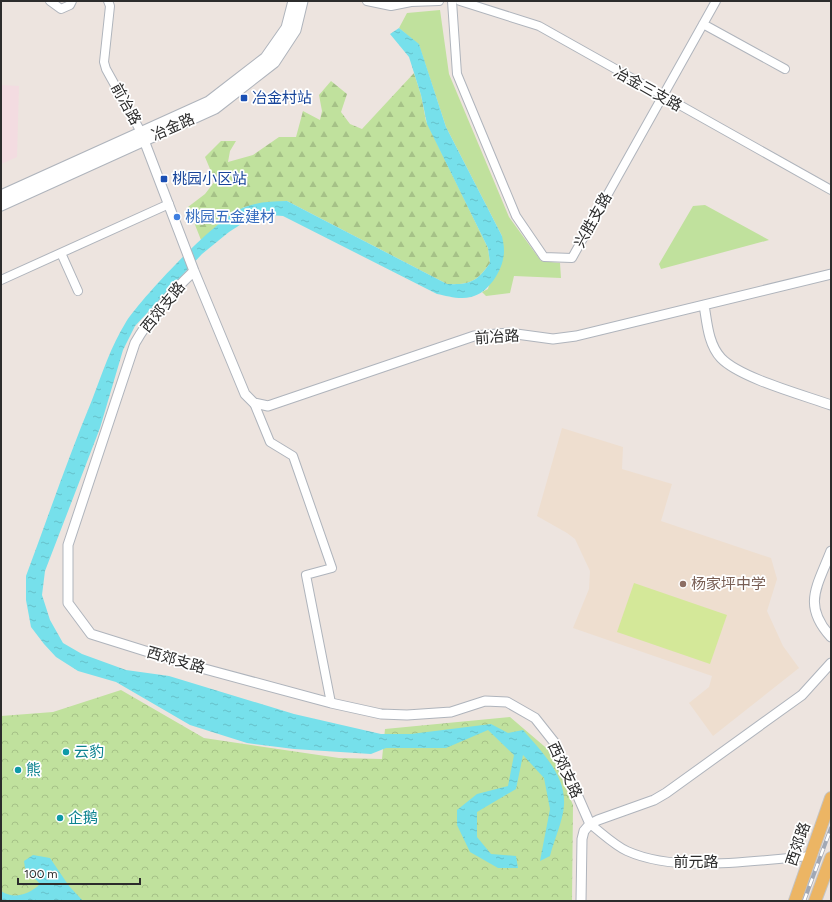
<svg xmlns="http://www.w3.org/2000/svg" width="832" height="902" viewBox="0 0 832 902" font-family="Figtree,'Noto Sans SC',sans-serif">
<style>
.education{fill:#eedecf}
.medical{fill:#f3dce1}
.grass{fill:#c0e19d}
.forest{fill:url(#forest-firs)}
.park{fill:url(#park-crowns)}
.pitch{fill:#d4e899}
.water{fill:url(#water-ripples)}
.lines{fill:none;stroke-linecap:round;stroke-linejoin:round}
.minor-casing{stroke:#afb4bc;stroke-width:10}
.tertiary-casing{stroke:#afb4bc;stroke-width:11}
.secondary-casing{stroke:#afb4bc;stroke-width:13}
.primary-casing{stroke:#c4c4c4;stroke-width:14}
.minor{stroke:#fff;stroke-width:8}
.tertiary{stroke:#fff;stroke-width:9}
.secondary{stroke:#fff;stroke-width:11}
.primary{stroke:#ecb564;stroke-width:12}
.rail-casing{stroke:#a1a8b5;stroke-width:4}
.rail{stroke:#fff;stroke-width:2.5;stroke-dasharray:8;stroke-linecap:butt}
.transit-dot{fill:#1a4fb4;stroke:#fff;stroke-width:1.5}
.shop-dot{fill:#3f7fe0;stroke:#fff;stroke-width:1.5}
.education-dot{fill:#8d6e63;stroke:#fff;stroke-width:1.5}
.culture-dot{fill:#0f9aa8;stroke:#fff;stroke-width:1.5}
.labels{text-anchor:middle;stroke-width:3.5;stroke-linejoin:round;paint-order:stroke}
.street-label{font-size:15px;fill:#2c2c2c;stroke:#fff}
.transit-label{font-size:15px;fill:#164399;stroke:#fff;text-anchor:start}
.shop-label{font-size:15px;fill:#366cbe;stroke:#fff;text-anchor:start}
.education-label{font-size:15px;fill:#785e54;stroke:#fff;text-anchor:start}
.culture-label{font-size:15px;fill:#0d838f;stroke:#fff;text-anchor:start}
</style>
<defs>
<pattern id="forest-firs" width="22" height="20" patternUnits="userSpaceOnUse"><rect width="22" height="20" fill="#c0e19d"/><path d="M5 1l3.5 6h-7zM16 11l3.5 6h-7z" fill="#a5c187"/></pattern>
<pattern id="park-crowns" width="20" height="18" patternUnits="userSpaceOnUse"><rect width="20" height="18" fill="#c0e19d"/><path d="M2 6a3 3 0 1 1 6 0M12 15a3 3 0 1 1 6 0" fill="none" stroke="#a5c187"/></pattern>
<pattern id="water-ripples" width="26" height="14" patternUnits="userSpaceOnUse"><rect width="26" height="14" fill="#76e0eb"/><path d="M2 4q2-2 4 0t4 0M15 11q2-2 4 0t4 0" fill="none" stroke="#66c0ca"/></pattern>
</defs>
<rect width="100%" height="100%" fill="#ede4df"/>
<!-- education -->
<path class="education" d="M562,428L623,447L622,469L672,484L661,521L771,558L777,579L767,611L783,646L799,668L713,736L689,703L709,687L712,676L573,628L589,589L590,571L575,539L567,533L537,516Z"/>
<!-- medical -->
<path class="medical" d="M1,85L19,86L17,157L1,164Z"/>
<!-- grass -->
<path class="grass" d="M440,10L449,74L509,217L541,261L560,263L561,278L514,276L510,293L486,296L482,292L488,289L502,236L446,127L419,45L399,28L407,13Z
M705,205L769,240L661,269L659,264L693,206Z"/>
<!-- forest -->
<path class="forest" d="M414,73L421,95L426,121L488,248L490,263C477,282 469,285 447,284L287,201L244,207L201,240L188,207L205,194L215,181L205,157L221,141H236L230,151L228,162L253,155L279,137H296L303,111L320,120L322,111L319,95L331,81L347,94L341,112L350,124L362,129Z"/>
<!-- park -->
<path class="park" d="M121,690L204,738L339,758L382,759L385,729L510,717L551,752L573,805L572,901H1V716L53,712Z"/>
<!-- pitch -->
<path class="pitch" d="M634,583L727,615L710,664L617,632Z"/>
<!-- water -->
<path class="water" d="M399,28L419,44L446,127L502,236C503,241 504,246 504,251C504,269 489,293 471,297C460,300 447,296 437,294L283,216L270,215L249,219L229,232L202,254L135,326L123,350L100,428L45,571L42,595L50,620L63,643L82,654L126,670L169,676L294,714L381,734H411L491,724L508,733L523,730C541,751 566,775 564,805C563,821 554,840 550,856L540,861L550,809L544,778L523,755L516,789L477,812V837L491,854L516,856L518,868H498L470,852L457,825V810L477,794L508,786L514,755L488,730L446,748H386L371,754L294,749L247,743L190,725L116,682L78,671L56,657L44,644L31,627L26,600V576C48,517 68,458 92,400C102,374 111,346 126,322C142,297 218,216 245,207C258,202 273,201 287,201L447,284C469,285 477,282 490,263L488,248L427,124L421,95L409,57L390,34Z
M33,855L50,858L69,886L83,901H1V891C14,900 30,894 40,884L25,868L24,861Z"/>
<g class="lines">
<defs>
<path id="minor" d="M50,1L61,9L70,5L72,1
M108,1L110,6L104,62L106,69L141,132
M367,1L391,6L411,2L439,1
M452,1L457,74L516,216L544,257L572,258L716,1
M460,1L539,26L831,190
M703,24L785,69
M61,253L78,291
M1,280L169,204
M254,403L270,442L293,456L332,568L306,575L331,703
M590,824C602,833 614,845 627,851C678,874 756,860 811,856"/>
<path id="tertiary" d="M142,135L194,271L245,394L254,403L268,406L474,336L509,333L553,339L576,336L831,274
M194,271C171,293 151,315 135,343L68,545V603L91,634L190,665L331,703L381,714L407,715L451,712L485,701L507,702L535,718L554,742L590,824
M704,305C707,322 708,344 721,358C740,378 803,395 831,405
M831,551C817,587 802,605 831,637
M581,901L582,839L584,831L590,824L598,820L654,800L666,793L802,695L831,663"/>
<path id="secondary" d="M1,196L209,102L266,58L287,28L294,1
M1,205L215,108L274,62L295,30L302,1"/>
<path id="primary" d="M795,901L831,798
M815,901L831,858"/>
</defs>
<!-- minor casing -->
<use href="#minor" class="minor-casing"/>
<!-- tertiary casing -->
<use href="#tertiary" class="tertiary-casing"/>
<!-- secondary casing -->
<use href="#secondary" class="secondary-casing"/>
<!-- primary casing -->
<use href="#primary" class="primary-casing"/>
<!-- minor -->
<use href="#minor" class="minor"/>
<!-- tertiary -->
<use href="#tertiary" class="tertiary"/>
<!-- secondary -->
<use href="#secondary" class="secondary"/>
<!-- primary -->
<use href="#primary" class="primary"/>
<defs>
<path id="rail" d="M804,901L831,828"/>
</defs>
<!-- rail casing -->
<use href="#rail" class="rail-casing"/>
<!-- rail -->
<use href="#rail" class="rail"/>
</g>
<!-- markers -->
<g class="transit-dot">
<rect x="240" y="94" width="8" height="8" rx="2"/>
<rect x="160" y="175" width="8" height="8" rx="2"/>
</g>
<circle class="shop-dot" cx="177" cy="217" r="4"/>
<circle class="education-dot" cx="683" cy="584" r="4"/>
<g class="culture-dot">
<circle cx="66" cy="752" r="4"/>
<circle cx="18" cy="770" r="4"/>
<circle cx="60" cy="818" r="4"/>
</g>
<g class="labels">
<!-- street labels -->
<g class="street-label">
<text transform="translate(648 89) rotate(29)" y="5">冶金三支路</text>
<text transform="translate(126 104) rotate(61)" y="5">前冶路</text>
<text transform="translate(173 127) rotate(-24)" y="5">冶金路</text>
<text transform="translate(593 220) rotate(-61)" y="5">兴胜支路</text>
<text transform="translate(163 307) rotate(-51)" y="5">西郊支路</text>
<text transform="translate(497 337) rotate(-4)" y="5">前冶路</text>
<text transform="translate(176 660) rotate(16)" y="5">西郊支路</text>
<text transform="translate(565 770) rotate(65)" y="5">西郊支路</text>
<text transform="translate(798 844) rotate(-71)" y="5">西郊路</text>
<text x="696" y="867">前元路</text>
</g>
<!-- transit labels -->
<g class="transit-label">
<text x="252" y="103">冶金村站</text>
<text x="172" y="184">桃园小区站</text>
</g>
<!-- shop labels -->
<g class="shop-label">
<text x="185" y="222">桃园五金建材</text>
</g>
<!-- education labels -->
<g class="education-label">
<text x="691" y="589">杨家坪中学</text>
</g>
<!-- culture labels -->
<g class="culture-label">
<text x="74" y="757">云豹</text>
<text x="26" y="775">熊</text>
<text x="68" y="823">企鹅</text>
</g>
</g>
<!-- border -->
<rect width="832" height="902" fill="none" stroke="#2c2c2c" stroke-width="4"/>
<!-- scale -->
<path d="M18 878v6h122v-6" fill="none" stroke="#2c2c2c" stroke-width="2"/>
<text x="24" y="878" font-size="12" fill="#2c2c2c" stroke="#ffffff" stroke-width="3" paint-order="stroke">100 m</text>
</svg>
